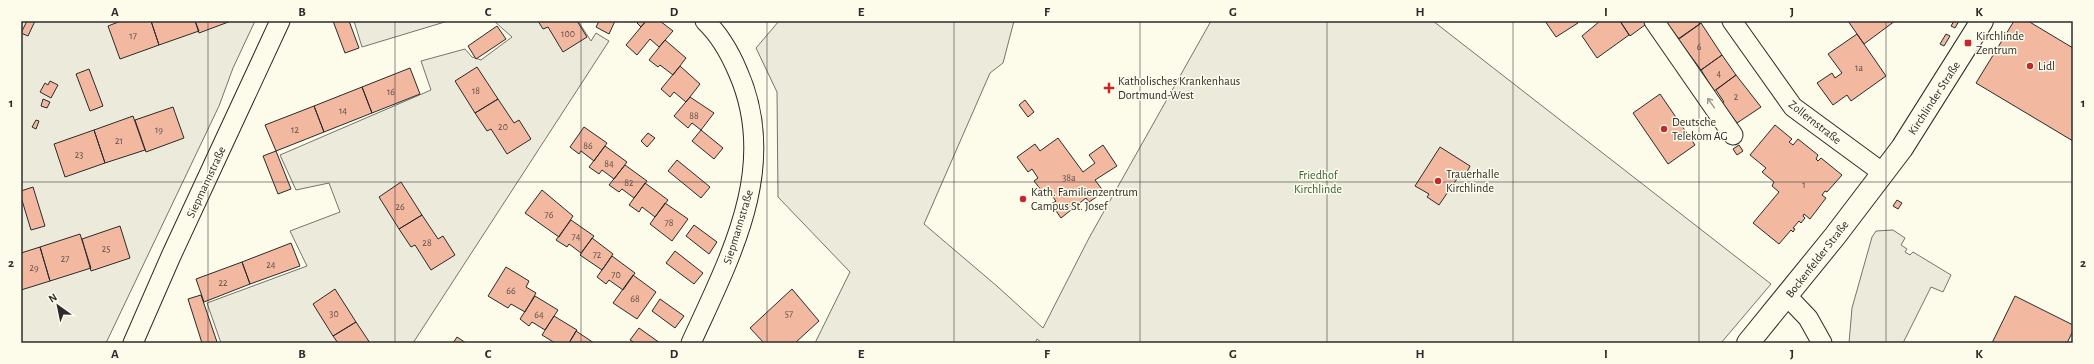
<svg xmlns="http://www.w3.org/2000/svg" width="2094" height="364" viewBox="0 0 2094 364" font-family="'Alegreya Sans',sans-serif">
<style>
.green{fill:#ecebdb;stroke:#74746e}
.building{fill:#f2b8a0;stroke:#2b2b2b}
.lines{fill:none;stroke-linecap:round;stroke-linejoin:round}
.minor-casing{stroke:#2b2b2b;stroke-width:21}
.major-casing{stroke:#2b2b2b;stroke-width:24}
.minor{stroke:#fdfbea;stroke-width:19}
.major{stroke:#fdfbea;stroke-width:22}
.oneway{stroke:#9e9d94}
.grid{fill:none;stroke:#2b2b2b;stroke-width:1;stroke-opacity:0.55}
.poi-dot{fill:#c62828;stroke:#fdfbea;stroke-width:1.5}
.labels{text-anchor:middle;stroke-width:3;stroke-linejoin:round;paint-order:stroke}
.number-label{font-size:10px;fill:#5d4e48}
.poi-label{font-size:12px;fill:#2b2b2b;stroke:#fdfbea;text-anchor:start}
.street-label{font-size:12px;fill:#2b2b2b;stroke:#fdfbea}
.park-label{font-size:12px;fill:#34623c;stroke:#fdfbea}
.neatline{fill:none;stroke:#2b2b2b;stroke-width:1.5}
.grid-label{font-size:13px;text-anchor:middle;font-weight:bold;fill:#2b2b2b}
</style>
<rect width="100%" height="100%" fill="#fdfbea"/>
<!-- green -->
<path class="green" d="M23,21H255L233,68L219,106L106,343H21V25Z
M354,21H448L362,47Z
M494,21H578L591,41L596,33L609,41L413,343H221L207,303L307,266L290,231L340,212L329,183L296,190L280,155L431,90L421,61L465,49L472,57L481,60L512,37Z
M779,21H1014L1003,63L990,73L924,224L998,287L1043,328L1089,238L1211,21H1433L1771,284L1721,343H1042L1037,339L1035,343H815L850,272L778,197L777,92L756,48Z
M1893,230L1905,238L1901,245L1907,249L1905,252L1910,255L1913,252L1951,275L1943,292L1931,287L1903,343H1849L1852,308L1872,237L1876,231Z"/>
<!-- building -->
<path class="building" d="M27,21H35L28,36L21,33Z
M121,21H151L159,45L120,59L108,26Z
M151,21H195L199,31L159,45Z
M195,21H231L199,33Z
M333,21H349L359,48L345,53Z
M538,21H577L587,37L563,52L548,27L543,29Z
M599,21H615L609,34L596,27Z
M639,21H646L641,27L637,23Z
M646,21H660L673,31L659,47L650,39L637,55L626,45Z
M1545,21H1577L1578,23L1556,37Z
M1600,21H1620L1629,35L1597,58L1582,36Z
M1620,21H1648L1649,22L1630,36Z
M1665,21H1698L1700,24L1679,39Z
M1848,21H1895L1864,44Z
M1954,21H1959L1955,28L1951,26Z
M2014,21H2028L2073,48V141L1976,83Z
M1701,23L1722,55L1701,70L1678,39Z
M497,26L506,39L476,59L468,46Z
M1857,34L1886,76L1851,101L1847,95L1833,105L1817,83L1832,73L1835,78L1842,73L1828,54Z
M1946,34L1950,36L1944,46L1940,44Z
M665,40L686,58L673,75L660,65L658,67L649,60Z
M1722,55L1736,75L1714,91L1701,70Z
M680,66L700,84L686,102L674,92L670,97L661,89Z
M477,67L498,99L475,113L455,81Z
M410,68L420,94L372,113L362,87Z
M89,69L103,106L90,111L76,74Z
M1736,75L1761,107L1737,123L1722,103L1724,102L1716,90Z
M50,81L58,85L51,98L40,92L45,83L48,85Z
M362,87L372,113L324,132L314,106Z
M1660,94L1695,145L1668,164L1633,113Z
M690,97L714,113L701,130L692,123L688,128L674,116Z
M43,99L50,102L47,108L41,106Z
M498,99L514,123L519,120L531,139L507,154L491,129L487,131L475,113Z
M1025,100L1034,112L1028,117L1019,105Z
M314,106L324,132L276,151L265,125Z
M173,107L184,138L146,152L135,120Z
M133,116L145,150L105,163L94,130Z
M36,120L39,121L36,129L32,127Z
M1775,125L1792,139L1789,142L1793,145L1798,139L1818,155L1816,159L1818,161L1821,158L1842,175L1827,192L1825,191L1822,195L1826,198L1810,219L1804,214L1803,216L1805,218L1801,223L1799,221L1793,228L1795,229L1793,232L1791,230L1779,244L1753,223L1779,192L1772,186L1774,182L1762,172L1766,168L1750,155Z
M584,127L607,143L594,161L581,151L579,154L570,147Z
M94,130L105,163L65,177L54,144Z
M701,130L723,148L714,159L692,141Z
M648,133L655,138L647,147L641,141Z
M1058,138L1083,172L1095,163L1089,155L1103,145L1117,166L1095,180L1104,192L1089,202L1086,198L1061,218L1051,204L1056,201L1049,192L1045,195L1034,181L1038,178L1032,169L1028,172L1017,157L1035,144L1040,151Z
M1739,145L1743,151L1737,155L1733,149Z
M605,146L627,162L614,179L602,170L599,174L589,167Z
M1440,147L1470,166L1465,176L1461,173L1439,205L1427,197L1429,194L1415,186Z
M276,151L291,189L278,194L263,156Z
M677,160L710,187L701,198L668,171Z
M625,165L647,181L634,198L622,189L619,192L609,185Z
M401,182L422,215L399,229L379,197Z
M645,183L668,200L655,217L642,207L639,212L629,205Z
M33,187L45,226L31,230L21,197V191Z
M542,190L573,216L559,237L525,213Z
M1897,200L1902,203L1898,209L1893,206Z
M665,203L688,219L672,241L650,224Z
M422,215L438,239L443,236L455,255L431,270L415,245L411,247L399,229Z
M571,220L594,236L581,253L569,244L567,247L556,240Z
M694,225L717,242L709,254L686,236Z
M120,226L130,258L91,271L82,239Z
M80,234L91,268L50,281L40,247Z
M592,238L613,254L602,270L580,255Z
M291,243L300,266L250,284L242,262Z
M40,247L50,281L21,290V253Z
M675,251L703,273L694,284L666,263Z
M612,256L635,273L623,290L609,280L606,284L597,277Z
M242,262L250,284L204,302L196,279Z
M506,267L529,281L526,287L536,293L525,312L511,304L508,308L488,296Z
M633,275L656,292L637,319L613,303Z
M335,289L356,322L333,336L313,304Z
M792,289L819,321L795,343H764L750,328Z
M201,295L217,342L215,343H202L188,299Z
M535,296L558,310L545,330L532,322L529,326L520,319Z
M2015,296L2073,325V331L2067,343H1992Z
M660,299L684,316L675,328L652,311Z
M554,316L577,330L569,343H555L542,335Z
M356,322L370,343H338L333,336Z
M639,328L660,343H635L630,340Z
M576,331L594,343H569Z
M457,337L466,343H453Z"/>
<g class="lines">
<defs>
<path id="minor" d="M1654,21L1733,135
M1732,21L1793,107L1883,173
M1787,296L1808,318L1822,343
M133,343L171,256L280,21
M691,343C730,257 780,167 738,72C730,53 720,35 705,21"/>
<path id="major" d="M1748,343L1835,236L1902,148L1982,21"/>
</defs>
<!-- minor casing -->
<use href="#minor" class="minor-casing"/>
<!-- major casing -->
<use href="#major" class="major-casing"/>
<!-- minor -->
<use href="#minor" class="minor"/>
<!-- major -->
<use href="#major" class="major"/>
</g>
<!-- one-way arrows -->
<defs><path id="oneway-shaft" d="M-6 0H5M1.5-3L5.5 0L1.5 3" fill="none" stroke-width="1.6" stroke-linecap="round" stroke-linejoin="round"/></defs>
<use class="oneway" href="#oneway-shaft" transform="translate(1711 103) rotate(-125)"/>
<!-- grid -->
<path class="grid" d="M208,21V343M395,21V343M581,21V343M767,21V343M954,21V343M1140,21V343M1327,21V343M1513,21V343M1699,21V343M1886,21V343M21,182H2073"/>
<!-- markers -->
<g class="poi-dot">
<rect x="1964" y="39" width="8" height="8" rx="2"/>
<circle cx="2030" cy="66" r="4"/>
<path d="M1107 82h4v4h4v4h-4v4h-4v-4h-4v-4h4z"/>
<circle cx="1664" cy="129" r="4"/>
<circle cx="1438" cy="181" r="4"/>
<circle cx="1023" cy="199" r="4"/>
</g>
<g class="labels">
<!-- number labels -->
<g class="number-label">
<text x="568" y="37">100</text>
<text x="133" y="39">17</text>
<text x="1699" y="50">6</text>
<text x="1859" y="71">1a</text>
<text x="1719" y="77">4</text>
<text x="476" y="94">18</text>
<text x="391" y="95">16</text>
<text x="1736" y="100">2</text>
<text x="343" y="114">14</text>
<text x="694" y="119">88</text>
<text x="503" y="130">20</text>
<text x="159" y="133">19</text>
<text x="295" y="133">12</text>
<text x="119" y="144">21</text>
<text x="588" y="149">86</text>
<text x="79" y="158">23</text>
<text x="609" y="167">84</text>
<text x="1069" y="181">38a</text>
<text x="629" y="186">82</text>
<text x="1804" y="188">1</text>
<text x="400" y="210">26</text>
<text x="549" y="218">76</text>
<text x="669" y="226">78</text>
<text x="576" y="240">74</text>
<text x="427" y="246">28</text>
<text x="106" y="252">25</text>
<text x="597" y="258">72</text>
<text x="65" y="262">27</text>
<text x="271" y="268">24</text>
<text x="34" y="271">29</text>
<text x="616" y="278">70</text>
<text x="223" y="286">22</text>
<text x="511" y="294">66</text>
<text x="635" y="302">68</text>
<text x="334" y="317">30</text>
<text x="789" y="317">57</text>
<text x="539" y="318">64</text>
</g>
<!-- poi labels -->
<g class="poi-label">
<text x="1976" y="40">Kirchlinde<tspan x="1976" dy="14">Zentrum</tspan></text>
<text x="2038" y="70">Lidl</text>
<text x="1118" y="85">Katholisches Krankenhaus<tspan x="1118" dy="14">Dortmund-West</tspan></text>
<text x="1672" y="126">Deutsche<tspan x="1672" dy="14">Telekom AG</tspan></text>
<text x="1446" y="178">Trauerhalle<tspan x="1446" dy="14">Kirchlinde</tspan></text>
<text x="1031" y="196">Kath. Familienzentrum<tspan x="1031" dy="14">Campus St. Josef</tspan></text>
</g>
<!-- street labels -->
<g class="street-label">
<text transform="translate(1934 98) rotate(-57)" y="4">Kirchlinder Straße</text>
<text transform="translate(1815 122) rotate(38)" y="4">Zollernstraße</text>
<text transform="translate(206 182) rotate(-65)" y="4">Siepmannstraße</text>
<text transform="translate(738 227) rotate(-73)" y="4">Siepmannstraße</text>
<text transform="translate(1817 259) rotate(-52)" y="4">Bockenfelder Straße</text>
</g>
<!-- park labels -->
<g class="park-label">
<text x="1318" y="179">Friedhof<tspan x="1318" dy="14">Kirchlinde</tspan></text>
</g>
</g>
<!-- border -->
<rect width="2094" height="364" fill="none" stroke="#fdfbea" stroke-width="44"/>
<!-- north arrow -->
<g transform="translate(58 306) rotate(327)" stroke="#fdfbea" stroke-width="3" paint-order="stroke">
<path d="M0-3L7 15L0 10L-7 15Z" fill="#2b2b2b"/>
<text y="-6" font-size="11" font-weight="bold" text-anchor="middle" fill="#2b2b2b">N</text>
</g>
<rect x="22" y="22" width="2050" height="320" class="neatline"/>
<g class="grid-label">
<text x="115" y="16">A</text>
<text x="302" y="16">B</text>
<text x="488" y="16">C</text>
<text x="674" y="16">D</text>
<text x="861" y="16">E</text>
<text x="1047" y="16">F</text>
<text x="1233" y="16">G</text>
<text x="1420" y="16">H</text>
<text x="1606" y="16">I</text>
<text x="1792" y="16">J</text>
<text x="1979" y="16">K</text>
<text x="11" y="107">1</text>
<text x="2083" y="107">1</text>
<text x="11" y="267">2</text>
<text x="2083" y="267">2</text>
<text x="115" y="358">A</text>
<text x="302" y="358">B</text>
<text x="488" y="358">C</text>
<text x="674" y="358">D</text>
<text x="861" y="358">E</text>
<text x="1047" y="358">F</text>
<text x="1233" y="358">G</text>
<text x="1420" y="358">H</text>
<text x="1606" y="358">I</text>
<text x="1792" y="358">J</text>
<text x="1979" y="358">K</text>
</g>
</svg>
